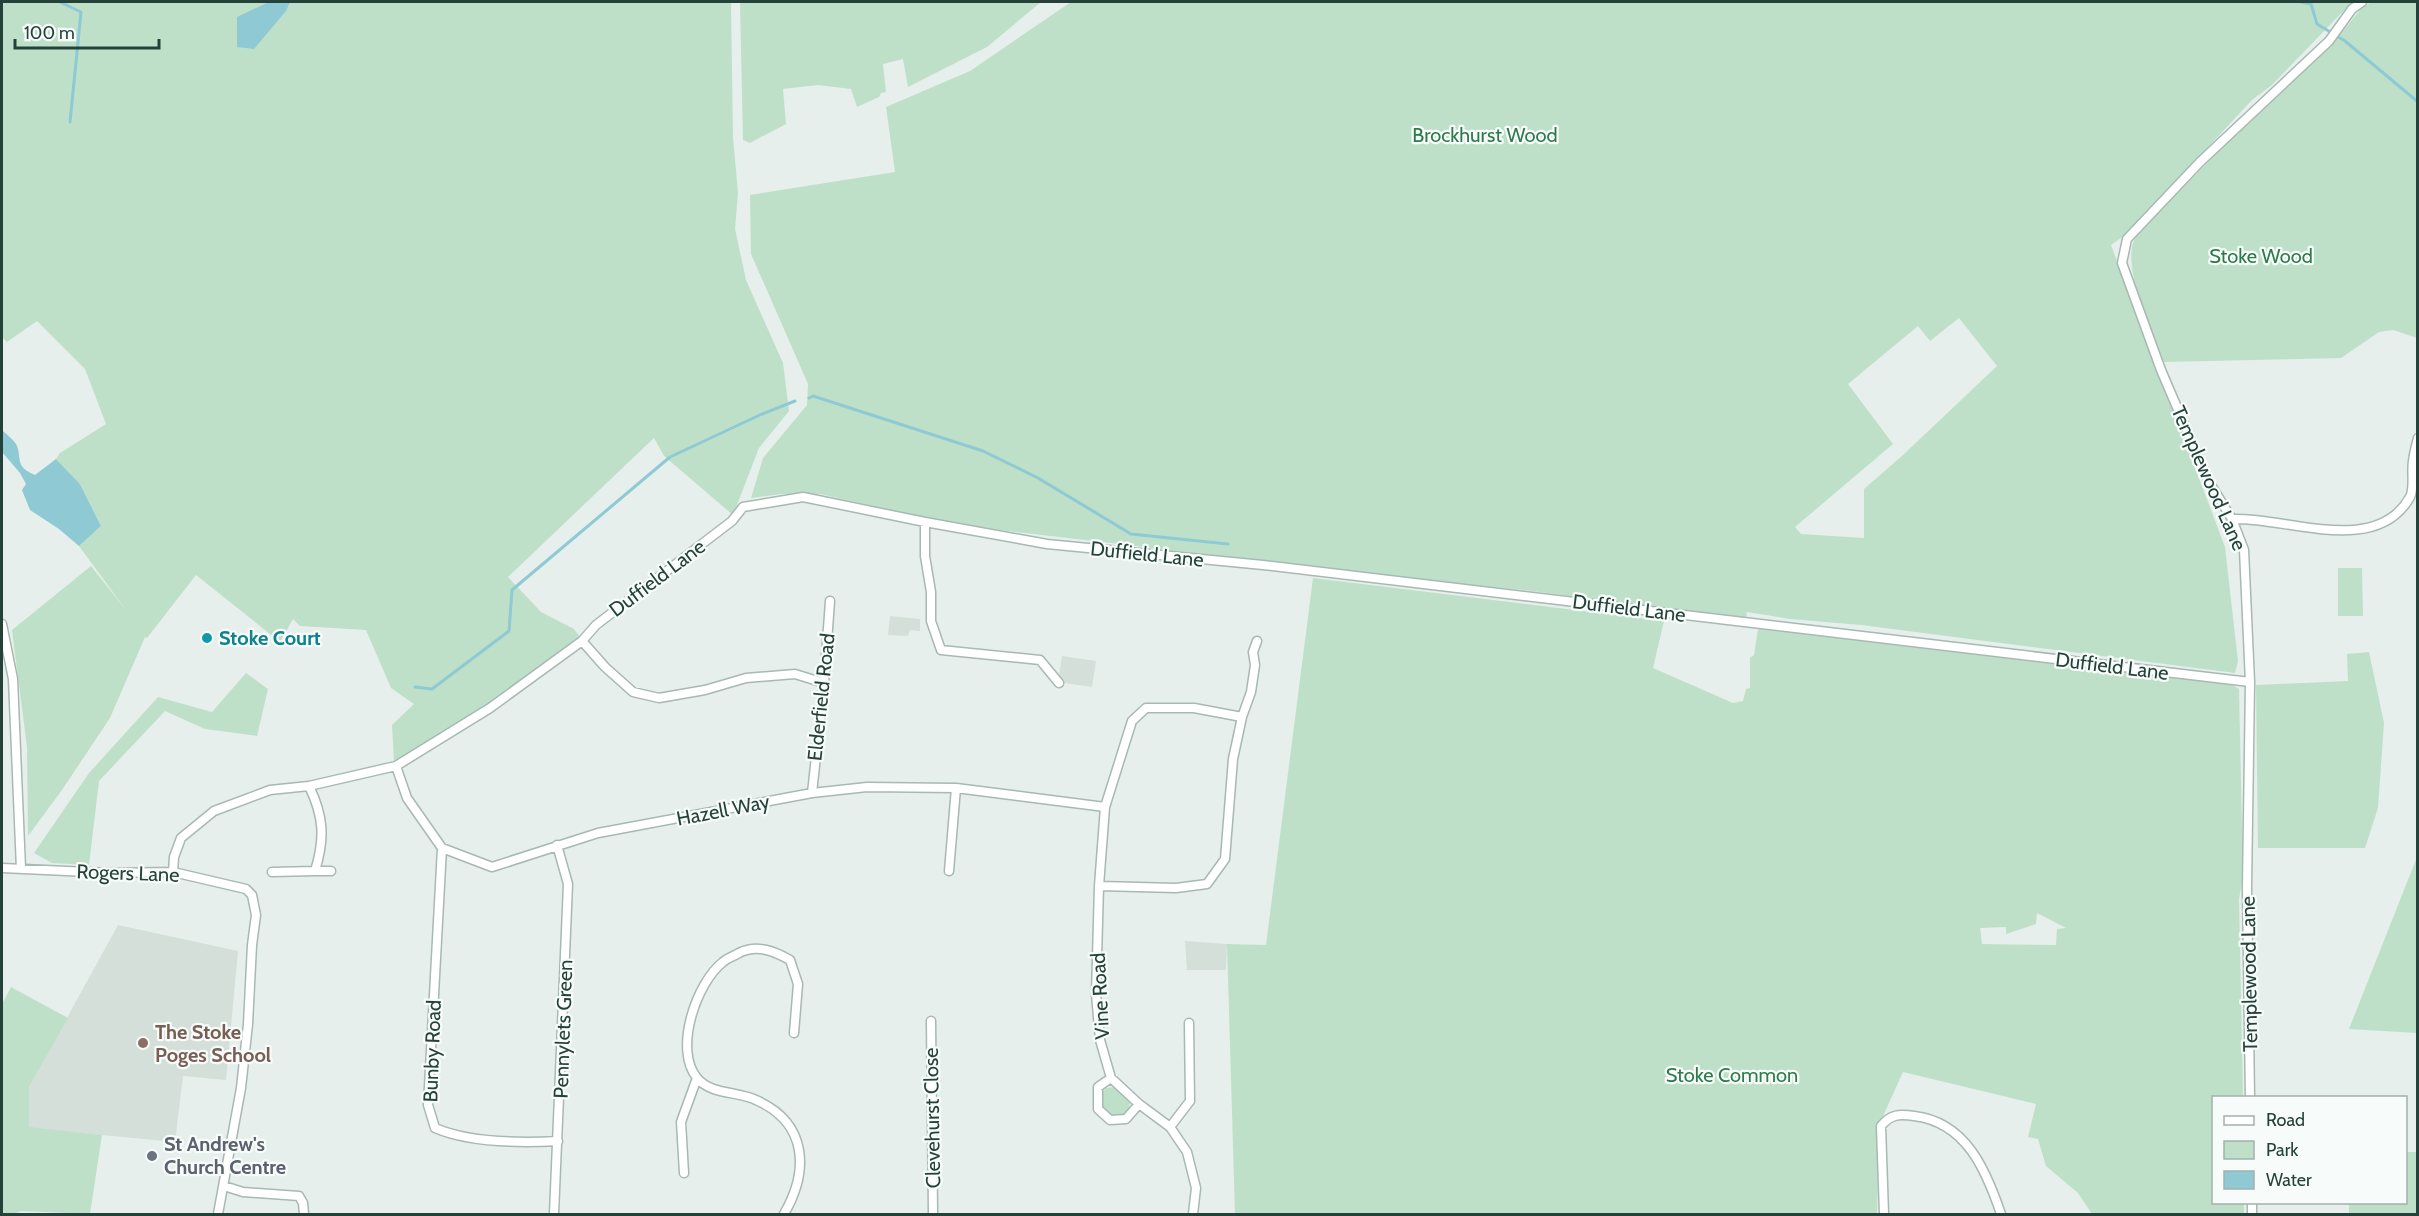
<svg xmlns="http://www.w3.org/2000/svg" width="2419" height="1216" viewBox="0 0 2419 1216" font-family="Cabin,sans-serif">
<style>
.built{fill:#d4dfda}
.green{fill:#bfe0c8;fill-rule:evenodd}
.water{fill:#8ec9d4}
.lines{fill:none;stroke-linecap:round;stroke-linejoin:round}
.stream{stroke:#8ec9d4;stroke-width:3}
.minor-casing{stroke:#a8b8b2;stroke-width:11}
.minor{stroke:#fff;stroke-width:8}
.culture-dot{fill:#0f9aa8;stroke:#f7fbf9;stroke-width:2}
.education-dot{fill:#8d6e63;stroke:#f7fbf9;stroke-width:2}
.worship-dot{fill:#6b7280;stroke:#f7fbf9;stroke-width:2}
.labels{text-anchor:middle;stroke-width:4.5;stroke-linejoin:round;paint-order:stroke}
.park-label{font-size:20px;fill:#2d7a4b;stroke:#f7fbf9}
.street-label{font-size:20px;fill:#24423a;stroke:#f7fbf9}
.culture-label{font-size:20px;font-weight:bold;fill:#0d838f;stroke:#f7fbf9;text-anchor:start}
.education-label{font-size:20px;font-weight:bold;fill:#785e54;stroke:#f7fbf9;text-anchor:start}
.worship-label{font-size:20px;font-weight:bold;fill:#5b616d;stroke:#f7fbf9;text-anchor:start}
</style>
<rect width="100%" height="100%" fill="#e6efeb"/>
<!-- built -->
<path class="built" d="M890,616L920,619V631L910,630L908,636L888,635Z
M1062,656L1096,661L1092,687L1058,682Z
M118,925L238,951L226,1080L183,1076L175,1142L29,1128V1087Z
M1185,941L1227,944L1226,970H1187Z"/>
<!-- green -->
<path class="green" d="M2,2H731L733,137L738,193L735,229L746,280L783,363L789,411L759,448L733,515L664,456L654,438L508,577L541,612L574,629L580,637L489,706L394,762L392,725L414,704L391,688L366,630L300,626L293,619L280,642L196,575L147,638L145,637L110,718L62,790L28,836L27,747L12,630L91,566L126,610L79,546L101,526L80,484L56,459L60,453L106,424L85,369L37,321L7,342L2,337Z
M740,2H1041L987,47L908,87L903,59L883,64L886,92L881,93L879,97L857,107L851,89L818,85L783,89L786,124L750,143L743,140Z
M1071,2H2352L2272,85L2252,100L2128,233L2111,245L2225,547L2238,661L2235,673L1861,625L1790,619L1747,612L1746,619L1524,590L1300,569L1145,547L956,525L820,494H782L751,498L763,458L807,405L808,384L751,254L750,195L895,172L886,107L970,71ZM1959,318L1997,366L1903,455L1864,489V538L1801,534L1795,527L1893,444L1848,384L1918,326L1930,341Z
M2371,2H2417V338L2393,330L2379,332L2341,358L2164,362C2153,331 2119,266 2136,236L2245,124L2339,36L2360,10Z
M2338,568H2362L2363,616H2338Z
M1313,578L1664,621L1653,668L1733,703L1743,701L1746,689L1750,688V658L1754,655L1758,629L2233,685L2239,689L2243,877L2239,899L2243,1097L2214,1098V1202L2244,1203V1214H2092L2078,1193L2046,1166L2038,1139L2028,1137L2036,1104L1903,1072L1879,1125L1877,1214H1235L1227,944L1266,945ZM2037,913L2066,928L2057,929L2056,945L1982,944L1980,928L2006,927V934L2036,924Z
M2369,652L2384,723L2378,808L2365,848H2258L2256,685L2348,681L2347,654Z
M246,673L268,689L257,736L205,729L165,711L99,781L89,865L52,863L34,853L89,773L158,697L212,712Z
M2417,857V1033L2349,1029Z
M11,987L68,1018L29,1087V1127L102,1135L90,1214L21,1211L14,1214H2V1004Z
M1114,1087L1130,1102L1129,1110L1124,1116C1109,1116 1102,1111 1100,1096L1106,1088Z
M2406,1152H2417V1214H2349V1203L2406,1202Z"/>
<!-- water -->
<path class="water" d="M269,2H290L286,11L254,49L237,47V17Z
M2,430C6,434 13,439 16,444C23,457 13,466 35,475L56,459L80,484L101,526L79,546L59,529L30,510L22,490L26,484L20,473L2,452Z"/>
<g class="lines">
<!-- stream -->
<path class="stream" d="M60,2L81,12L70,122
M2301,2L2311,4L2317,24L2345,41L2418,102
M809,398L813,396L983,451L1038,478L1131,534L1228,544
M415,687L432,689L509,631L512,590L670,457L762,414L795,401"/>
<defs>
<path id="minor" d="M2232,519C2284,516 2376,558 2410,497C2415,488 2411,471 2413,461C2414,453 2416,446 2418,438
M925,522V556L931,592V621L941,650L1040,660L1059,683
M2,624L13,679L21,869
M582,641L605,667L633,692L659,698L705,690L746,678L795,674L824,683
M396,766L407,798L442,848L492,867L598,833L812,793L867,787L956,788L1105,807
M812,793L824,683L830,601
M442,848L428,1105L435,1128C470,1143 521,1143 558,1141
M2,868L110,873L173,872L246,889L252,895L256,915L252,945L248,1024L241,1088L218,1214
M315,871H331
M949,871L956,788
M173,872L174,857L181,838L214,811L270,790L309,786L396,766L490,708L582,641L596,625L732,521L743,507L803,497L925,522L1047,544L1263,565L2250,682
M272,872L315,871C325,838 324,817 309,786
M1099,886L1176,888L1207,884L1225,859L1233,759L1242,717L1251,692L1255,665L1253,652L1257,641
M931,1021L933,1214
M1111,1078L1098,1087V1109L1110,1120L1126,1119L1139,1104
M2250,1098L2247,888L2250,682L2244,550L2232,519L2209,482L2161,370L2122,263L2127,239L2200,162L2329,41L2352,9L2362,2
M1170,1127L1190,1101L1189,1023
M684,1173L681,1122L697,1078
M224,1186L243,1192L299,1196L303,1203L304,1214
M2252,1202V1214
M554,1214L568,884L557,845
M784,1214C809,1171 808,1123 756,1100C738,1091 711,1095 697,1078C673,1049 697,982 723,962C727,958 734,956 739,953C757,944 774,951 790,960L798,984L794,1033
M1193,1214L1196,1188L1187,1152L1170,1127L1139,1104L1111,1078L1100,1040L1096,994L1099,886L1105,807L1132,721L1146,708H1194L1242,717
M1884,1214L1881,1126C1891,1114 1899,1114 1914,1116C1966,1122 1986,1170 2001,1214"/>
</defs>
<!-- minor casing -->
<use href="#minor" class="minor-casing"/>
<!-- minor -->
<use href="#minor" class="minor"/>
</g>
<!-- markers -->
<circle class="culture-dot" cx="207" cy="638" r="6"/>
<circle class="education-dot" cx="143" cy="1043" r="6"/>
<circle class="worship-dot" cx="152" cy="1156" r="6"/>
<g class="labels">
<!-- park labels -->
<g class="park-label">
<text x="1485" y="142">Brockhurst Wood</text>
<text x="2261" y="263">Stoke Wood</text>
<text x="1732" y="1082">Stoke Common</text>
</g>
<!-- street labels -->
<g class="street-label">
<text transform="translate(2209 478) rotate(66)" y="7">Templewood Lane</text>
<text transform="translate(1147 554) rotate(6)" y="7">Duffield Lane</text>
<text transform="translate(657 578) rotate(-37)" y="7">Duffield Lane</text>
<text transform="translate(1629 608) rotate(7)" y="7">Duffield Lane</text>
<text transform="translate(2112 666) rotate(7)" y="7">Duffield Lane</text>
<text transform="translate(821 697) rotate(-84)" y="7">Elderfield Road</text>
<text transform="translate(723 810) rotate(-11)" y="7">Hazell Way</text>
<text transform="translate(128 873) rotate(2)" y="7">Rogers Lane</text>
<text transform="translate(2249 974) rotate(-91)" y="7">Templewood Lane</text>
<text transform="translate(1100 996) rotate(-93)" y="7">Vine Road</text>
<text transform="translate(563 1029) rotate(-88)" y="7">Pennylets Green</text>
<text transform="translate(432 1051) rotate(-88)" y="7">Bunby Road</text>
<text transform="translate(932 1118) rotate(-91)" y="7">Clevehurst Close</text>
</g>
<!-- culture labels -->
<g class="culture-label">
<text x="219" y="645">Stoke Court</text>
</g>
<!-- education labels -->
<g class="education-label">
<text x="155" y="1039">The Stoke<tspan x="155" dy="23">Poges School</tspan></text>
</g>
<!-- worship labels -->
<g class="worship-label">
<text x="164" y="1151">St Andrew's<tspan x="164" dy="23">Church Centre</tspan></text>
</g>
</g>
<!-- border -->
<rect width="2419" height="1216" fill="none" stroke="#24423a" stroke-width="6"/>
<!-- legend -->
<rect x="2212" y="1096" width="195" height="108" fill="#f7fbf9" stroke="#a3b1ad" stroke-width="1.5"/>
<rect x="2224" y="1116" width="30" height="9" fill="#ffffff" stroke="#a3b1ad" stroke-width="1.5"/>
<text x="2266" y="1126" font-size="18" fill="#24423a">Road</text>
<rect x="2224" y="1141" width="30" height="18" fill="#bfe0c8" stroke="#a3b1ad" stroke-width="1.5"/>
<text x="2266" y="1156" font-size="18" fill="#24423a">Park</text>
<rect x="2224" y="1171" width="30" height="18" fill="#8ec9d4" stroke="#a3b1ad" stroke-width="1.5"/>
<text x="2266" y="1186" font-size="18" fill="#24423a">Water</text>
<!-- scale -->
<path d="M15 39v9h144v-9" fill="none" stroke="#24423a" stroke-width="3"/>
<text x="24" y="39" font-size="18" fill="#24423a" stroke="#f7fbf9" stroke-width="4.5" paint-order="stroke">100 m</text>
</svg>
